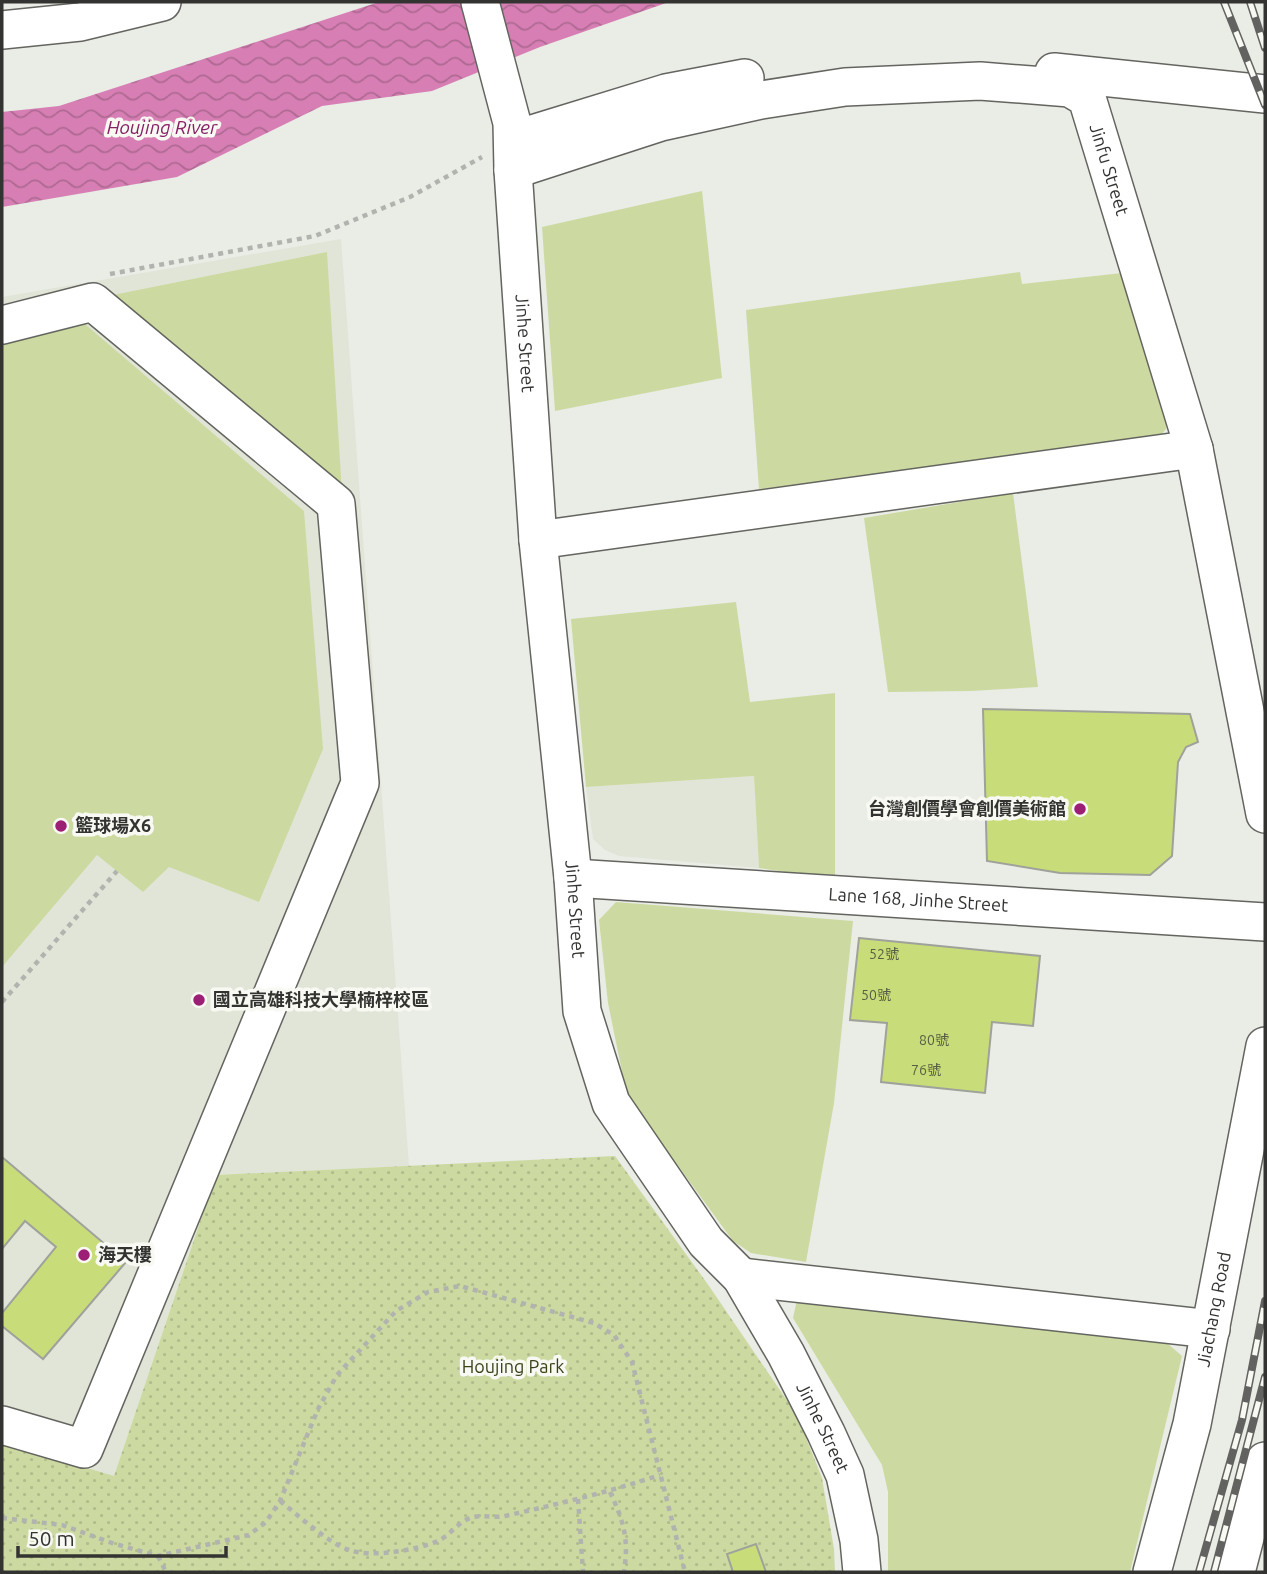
<svg xmlns="http://www.w3.org/2000/svg" width="1267" height="1574" viewBox="0 0 1267 1574" font-family="Ubuntu,'Noto Sans TC',sans-serif">
<style>
.built{fill:#e1e5d7}
.grass{fill:#ccdaa1}
.park{fill:url(#park-dots)}
.water{fill:url(#water-waves)}
.building{fill:#c8dd79;stroke:#9fa19b;stroke-width:2}
.lines{fill:none;stroke-linecap:round;stroke-linejoin:round}
.minor-casing{stroke:#646560;stroke-width:40}
.path{stroke:#b1b3ae;stroke-width:4.5;stroke-dasharray:5 5;stroke-linecap:butt}
.minor{stroke:#fff;stroke-width:37}
.rail-casing{stroke:#626360;stroke-width:8}
.rail{stroke:#f8f9f3;stroke-width:5;stroke-dasharray:16;stroke-linecap:butt}
.poi-dot{fill:#9c1f75;stroke:#f8f9f3;stroke-width:2.5}
.labels{text-anchor:middle;stroke-width:7;stroke-linejoin:round;paint-order:stroke}
.number-label{font-size:14px;fill:#585e43}
.street-label{font-size:18px;fill:#333331;stroke:#f8f9f3}
.poi-label{font-size:18px;font-weight:bold;fill:#333331;stroke:#f8f9f3;text-anchor:start}
.park-label{font-size:18px;fill:#3a4219;stroke:#f8f9f3}
.water-label{font-size:19px;font-style:italic;fill:#882066;stroke:#f8f9f3}
</style>
<defs>
<pattern id="park-dots" width="8" height="8" patternUnits="userSpaceOnUse" patternTransform="scale(1.75)"><rect width="8" height="8" fill="#ccdaa1"/><path d="M2 2h.1M6 6h.1" fill="none" stroke="#b0bc8b" stroke-width="1.8" stroke-linecap="round"/></pattern>
<pattern id="water-waves" width="16" height="10" patternUnits="userSpaceOnUse" patternTransform="scale(1.75)"><rect width="16" height="10" fill="#d77fb4"/><path d="M0 5q4-4 8 0t8 0" fill="none" stroke="#af6993"/></pattern>
</defs>
<rect width="100%" height="100%" fill="#eaece6"/>
<!-- built -->
<path class="built" d="M341,239L409,1166L216,1175L114,1477L2,1443V297Z
M754,776L759,868L619,856L605,850L593,839L586,787Z"/>
<!-- grass -->
<path class="grass" d="M702,191L722,378L555,411L542,227Z
M327,252L342,493L103,297Z
M1020,272L1022,284L1122,273L1171,412L1166,429L1154,444L759,489L746,310Z
M72,313L304,511L323,749L259,902L169,867L143,892L97,855L2,967V334Z
M1013,493L1038,687L971,691L888,692L864,518Z
M736,602L750,702L835,693V879L759,868L754,776L586,787L571,619Z
M616,902L853,921L834,1103L806,1262L751,1253L733,1241L627,1096L608,1003L599,920Z
M798,1295L1167,1343L1182,1356L1130,1572H888V1492L882,1465L793,1318Z"/>
<!-- park -->
<path class="park" d="M615,1156L709,1286L797,1415L822,1478L834,1549L835,1572H2V1443L114,1476L216,1175Z"/>
<!-- water -->
<path class="water" d="M379,2H669L540,47L432,91L322,106L177,177L2,207V112L59,106Z"/>
<!-- building -->
<path class="building" d="M983,709L1190,714L1198,742L1186,747L1178,762L1172,856L1150,875L1060,873L987,861Z
M859,938L1040,956L1033,1026L992,1022L985,1093L881,1082L887,1023L850,1020Z
M2,1157L126,1262L43,1359L2,1326V1313L56,1247L25,1221L2,1249Z
M756,1544L766,1572H733L727,1554Z"/>
<g class="lines">
<defs>
<g id="minor">
<path id="s1" d="M480,2L512,123L513,170L538,540L573,878L582,1011L611,1103L706,1242L741,1277L786,1354L826,1433L845,1475L859,1540L862,1572"/>
<path d="M2,30L80,22L162,2"/>
<path d="M1054,72L1265,94"/>
<path d="M513,140L666,93L745,78"/>
<path id="s2" d="M513,170L661,122L761,100L845,87L980,81L1070,88L1087,98L1194,449L1265,814"/>
<path d="M2,325L93,302L336,504L360,783L84,1449L2,1425"/>
<path d="M538,540L1194,449"/>
<path id="s3" d="M573,878L1265,922"/>
<path d="M741,1277L1211,1329"/>
<path id="s4" d="M1152,1572L1192,1424L1265,1046"/>
<path d="M1236,1572L1265,1461"/>
</g>
</defs>
<!-- minor casing -->
<use href="#minor" class="minor-casing"/>
<!-- path -->
<path class="path" d="M110,274L315,236L410,197L482,157
M2,1002L117,871
M610,1492C624,1522 629,1539 624,1572
M578,1499L583,1572
M280,1501C298,1515 328,1543 349,1550C371,1558 417,1550 438,1541C451,1535 458,1521 473,1517C483,1515 495,1518 505,1516C558,1504 609,1492 660,1475
M2,1518L62,1525L112,1543L158,1556L249,1535L266,1522L280,1501L318,1409L337,1375L396,1311L428,1292L460,1286L594,1323L614,1335L632,1362L685,1572
M158,1556L166,1572"/>
<!-- minor -->
<use href="#minor" class="minor"/>
<defs>
<path id="rail" d="M1224,2L1265,105
M1250,2L1265,48
M1199,1572L1242,1420L1265,1301
M1214,1572L1265,1377"/>
</defs>
<!-- rail casing -->
<use href="#rail" class="rail-casing"/>
<!-- rail -->
<use href="#rail" class="rail"/>
</g>
<!-- markers -->
<g class="poi-dot">
<circle cx="1080" cy="809" r="7"/>
<circle cx="61" cy="826" r="7"/>
<circle cx="199" cy="1000" r="7"/>
<circle cx="84" cy="1255" r="7"/>
</g>
<g class="labels">
<!-- number labels -->
<g class="number-label">
<text x="884" y="959">52號</text>
<text x="876" y="1000">50號</text>
<text x="934" y="1045">80號</text>
<text x="926" y="1075">76號</text>
</g>
<!-- street labels -->
<g class="street-label">
<text dy="6" stroke="none"><textPath href="#s2" startOffset="663">Jinfu Street</textPath></text>
<text dy="6" stroke="none"><textPath href="#s1" startOffset="346">Jinhe Street</textPath></text>
<text dy="6" stroke="none"><textPath href="#s3" startOffset="346">Lane 168, Jinhe Street</textPath></text>
<text dy="6" stroke="none"><textPath href="#s1" startOffset="914">Jinhe Street</textPath></text>
<text dy="6" stroke="none"><textPath href="#s4" startOffset="270">Jiachang Road</textPath></text>
<text dy="6" stroke="none"><textPath href="#s1" startOffset="1502">Jinhe Street</textPath></text>
</g>
<!-- poi labels -->
<g class="poi-label">
<text x="1066" y="815" text-anchor="end">台灣創價學會創價美術館</text>
<text x="75" y="832">籃球場X6</text>
<text x="213" y="1006">國立高雄科技大學楠梓校區</text>
<text x="98" y="1261">海天樓</text>
</g>
<!-- park labels -->
<g class="park-label">
<text x="513" y="1373">Houjing Park</text>
</g>
<!-- water labels -->
<g class="water-label">
<text x="162" y="134">Houjing River</text>
</g>
</g>
<!-- border -->
<rect width="1267" height="1574" fill="none" stroke="#333331" stroke-width="7"/>
<!-- scale -->
<path d="M18 1546v10h208v-10" fill="none" stroke="#333331" stroke-width="3.5"/>
<text x="28" y="1546" font-size="21" fill="#333331" stroke="#f8f9f3" stroke-width="5" paint-order="stroke">50 m</text>
</svg>
